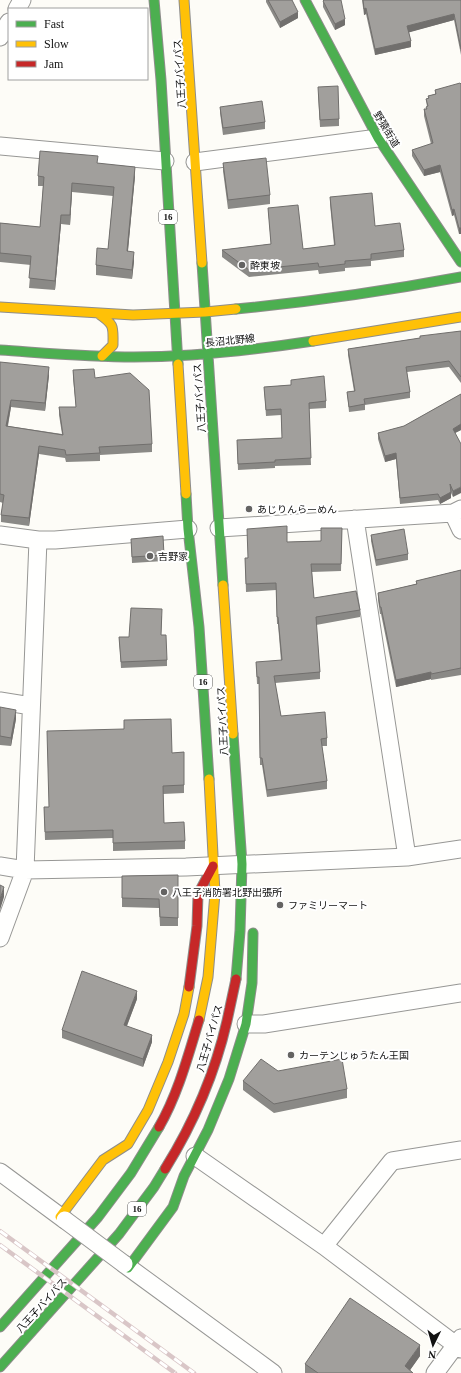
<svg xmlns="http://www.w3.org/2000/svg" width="461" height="1373" viewBox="0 0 461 1373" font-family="'Times New Roman','Noto Sans JP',serif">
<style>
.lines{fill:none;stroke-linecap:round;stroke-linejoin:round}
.street-casing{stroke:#979795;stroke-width:19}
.fast-casing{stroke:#8e8d8b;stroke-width:11}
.slow-casing{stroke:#8e8d8b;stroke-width:11}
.jam-casing{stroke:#8e8d8b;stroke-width:11}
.street{stroke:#fffffe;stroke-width:17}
.fast{stroke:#4caf50;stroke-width:9}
.slow{stroke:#ffc107;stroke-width:9}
.jam{stroke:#c62828;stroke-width:9}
.rail-casing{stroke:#d9c6c7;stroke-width:4.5}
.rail{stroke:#fff;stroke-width:3;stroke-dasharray:9;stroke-linecap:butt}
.street-bridge-casing{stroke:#979795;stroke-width:19;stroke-linecap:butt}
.street-bridge{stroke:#fffffe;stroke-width:17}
.wall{fill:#8a8986}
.shaded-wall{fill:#716f6d}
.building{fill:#a19f9c;stroke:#716f6d}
.poi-dot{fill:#646362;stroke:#fff;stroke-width:1.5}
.labels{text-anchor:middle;stroke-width:4;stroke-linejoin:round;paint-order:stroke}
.shield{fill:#fff;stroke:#585858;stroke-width:1}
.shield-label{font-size:9px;font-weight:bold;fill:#111}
.street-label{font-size:10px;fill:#111;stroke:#fff}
.poi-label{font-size:10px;fill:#111;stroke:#fff;text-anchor:start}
</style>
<rect width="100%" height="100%" fill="#fdfcf7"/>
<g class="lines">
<defs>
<path id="street" d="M17,9L22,0
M0,37L9,22
M0,146L165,161
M195,162L378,138
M453,513L461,530
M355,519L407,857
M219,528L453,513L461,509
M0,535L38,540H55L188,529
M0,701L31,706
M0,866L25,870L186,867L407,857L461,849
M0,938L25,870L38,540
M246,1024H264L461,993
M195,1156L324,1246L461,1349
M0,1172L65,1220
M324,1246L392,1161L461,1150
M124,1264L273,1373
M435,1373L461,1338"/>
<path id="fast" d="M154,0L161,80L178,364
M305,0L378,138L461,262
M202,263L223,585
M236,309C311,302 386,291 461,277
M0,350C45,353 89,357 134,357C193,357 254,350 313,341
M186,494L188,529L199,627L209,779
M233,734L242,864L240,931L236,979
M128,1268L173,1207L184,1176L208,1130L229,1079L246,1024L252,983L253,933
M0,1327L98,1217L131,1173L159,1127
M0,1367L119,1234L154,1187L165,1169"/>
<path id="slow" d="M184,0L202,263
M0,307L133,315L205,312L236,309
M99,314C115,325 113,327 113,345L102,356
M313,341L461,317
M178,364L186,494
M223,585L233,734
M199,1020L208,977L215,893L209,779
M60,1217L103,1160L128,1144L148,1110L168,1062L184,1014L189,987"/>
<path id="jam" d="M189,987L197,926L198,894L213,866
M159,1127C178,1094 188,1056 199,1020
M165,1169C193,1124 215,1073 227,1021C230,1007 233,993 236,979"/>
</defs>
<!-- street casing -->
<use href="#street" class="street-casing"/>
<!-- fast casing -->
<use href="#fast" class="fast-casing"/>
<!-- slow casing -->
<use href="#slow" class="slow-casing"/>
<!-- jam casing -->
<use href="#jam" class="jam-casing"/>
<!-- street -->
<use href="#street" class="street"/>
<!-- fast -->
<use href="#fast" class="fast"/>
<!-- slow -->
<use href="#slow" class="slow"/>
<!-- jam -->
<use href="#jam" class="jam"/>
<defs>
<path id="rail" d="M0,1231L194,1373
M0,1245L175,1373"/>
</defs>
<!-- rail casing -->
<use href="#rail" class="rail-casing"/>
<!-- rail -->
<use href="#rail" class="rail"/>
<defs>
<path id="street-bridge" d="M65,1220L124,1264"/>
</defs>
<!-- street-bridge casing -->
<use href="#street-bridge" class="street-bridge-casing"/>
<!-- street-bridge -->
<use href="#street-bridge" class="street-bridge"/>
</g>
<!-- wall -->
<path class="wall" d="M266,0H292L298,18L280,28L266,2Z
M362,0H461V55L454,20L409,32L411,47L375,55L366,14L364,15Z
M323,1L345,25L335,30L323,7Z
M461,84V234H459L454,215L452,216L440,172L424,176L412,156V150L431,144L424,116V109H426L427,107L426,99L428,98V96L435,94V90Z
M318,93L339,119V126L320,127Z
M220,107L265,122V129L223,135L220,113Z
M98,163L135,176L128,251L134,261L132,279L96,275V265L108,249L113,196L72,192L70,225L61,224L55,290L29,288L31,265L0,262V223L40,227L43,186H38V176Z
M223,163L270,195V204L228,209L223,171Z
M330,197L375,226L404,250V257L371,261V266L345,268V271L319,274L318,270L249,277L222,257V250L271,244L268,208L303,249L334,245L330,204Z
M461,331V383L449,367L407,372L410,392V398L365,405V410L349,412L347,392L354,391L348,355V349L420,338Z
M0,362L49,375L45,411L11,407L8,426L62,434L59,415V407H76L73,378V370L95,378L152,444V452L100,455V461L66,462L65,458L39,454L29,526L1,522V515L3,503L0,502Z
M291,380L326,401V408L309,409L311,465L275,466V468L238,470L237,440L282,438L281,415L266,416L264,387L291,385Z
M461,394V430L455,433L453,497L451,493V498L440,504L438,500L400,504L396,459L385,462L378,439V433L404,426Z
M321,528H342L341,571L312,572L314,598L360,610V617L316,625L320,672V679L275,683L281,716L327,738V746H322L327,781V789L267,797L262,765H260L259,684H257L256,662L281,661L278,624H277L276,590L246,592L245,558H247L287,542L321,541Z
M371,535L408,554V560L376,566L371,541Z
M131,539L164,555V561L132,563Z
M461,570V675L431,680V679L396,687L381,614H380L378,600V593L416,584V581Z
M162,616L161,635L167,660V666L121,668L119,637H129Z
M0,707L16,719L11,746L0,745Z
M184,752V793L163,794L164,823L185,841V849L113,851V838L45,840L44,807H49L172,753Z
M178,875V926H160L159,908L122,907V876Z
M137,999L127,1026L152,1042L143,1067L62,1038V1030Z
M278,1071L347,1089V1098L274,1113L243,1090V1081Z
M420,1356L410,1370L413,1373H305V1364Z"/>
<!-- shaded-wall -->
<path class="shaded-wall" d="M366,8V14L364,15V9Z
M298,12V18L280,28V22Z
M454,14V20L407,33V26Z
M345,19V25L335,30V24Z
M411,41V47L375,55V49Z
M440,165V172L424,176V170Z
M135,167V176L127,260V251Z
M72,183V192L70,225V215Z
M454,209V215L452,216V210Z
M61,215V224L55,290V281Z
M459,228H461V234H459Z
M134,252V261L132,279V270Z
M49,367V375L45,411V403Z
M11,400V407L6,434V426Z
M461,424V430L453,434V429Z
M39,446V454L29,526V518Z
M396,453V459L385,462V456Z
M461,487V493L453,497V491Z
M451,492V498L440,504V498Z
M431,672V679L396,687V680Z
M16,710V719L11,746V738Z
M4,887V897L0,910V899Z
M137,991V999L124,1033V1025Z
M152,1035V1042L143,1067V1059Z
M420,1345V1356L408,1373L405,1366Z"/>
<!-- building -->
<path class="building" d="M268,0H292L298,12L280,22Z
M324,0H341L345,19L335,24L323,1Z
M363,0H461V49L454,14L407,26L411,41L375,49L366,8L364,9Z
M460,83L461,84V228H459L454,209L452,210L440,165L424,170L412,150L433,143L424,109H427L426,107L428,106L426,99L429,98L428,96L436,94L435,90Z
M338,86L339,119L320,120L318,87Z
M262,101L265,122L223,128L220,107Z
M40,151L98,156L97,163L135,167L127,251L134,252L132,270L96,265L97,248L108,249L114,187L72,183L70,215H61L55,281L29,278L31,256L0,253V223L40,227L44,177L38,176Z
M266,158L270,195L228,200L223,163Z
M372,193L375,226L400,223L404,250L371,254V259L345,261V264L319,267L318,263L249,270L222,250L271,244L268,208L298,205L303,249L335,245L330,197Z
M461,331V377L449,361L406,367L410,392L364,399L365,404L349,407L347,392L355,391L348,349L420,338V336Z
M0,362L49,367L45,403L11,400L6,426L63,435L59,407H76L73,370L94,369L95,378L130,373L149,390L152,444L99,447L100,453L66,455L65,450L39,446L29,518L1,515L4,495L0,494Z
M324,376L326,401L309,403L311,458L275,460V462L238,464L237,440L282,438L281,409L266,410L264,387L291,385V380Z
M461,394V424L453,429L461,444V487L453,491L450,484L451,492L440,498L438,494L400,498L396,453L385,456L378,433L404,426Z
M287,526V542L321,541V528H342L341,564H311L314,598L356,591L360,610L316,617L320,672L274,676L281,716L325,712L327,738L321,739L327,781L267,790L262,758H260L259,677H257L256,662L282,660L278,617H277L276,583L246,584L245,558H248L247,529Z
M404,529L408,554L376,560L371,535Z
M163,536L164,555L132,557L131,539Z
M461,570V668L431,674V672L396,680L381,607H380L378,593L417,584L416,581Z
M131,608L162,609L161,635H166L167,660L121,662L119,637H129Z
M0,707L16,710L11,738L0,736Z
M171,719L172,753L184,752V785L163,786L164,823L184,822L185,841L113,843V830L45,832L44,807H49L47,731L124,729V720Z
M178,875V918L160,917L159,899L122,898V876Z
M0,885L4,887L0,899Z
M82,971L137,991L124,1025L152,1035L143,1059L62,1030Z
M261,1059L278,1071L342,1059L347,1089L274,1104L243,1081Z
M350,1298L420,1345L405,1366L413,1373H318L305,1364Z"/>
<!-- markers -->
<g class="poi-dot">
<circle cx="242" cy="265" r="4"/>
<circle cx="249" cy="509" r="4"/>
<circle cx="150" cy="556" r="4"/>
<circle cx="164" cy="892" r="4"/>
<circle cx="280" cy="905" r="4"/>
<circle cx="291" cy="1055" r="4"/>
</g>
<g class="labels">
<!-- shield labels -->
<g class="shield">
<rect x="159" y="210" width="18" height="14" rx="3"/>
<rect x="194" y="675" width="18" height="14" rx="3"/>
<rect x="128" y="1202" width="18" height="14" rx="3"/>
</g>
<g class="shield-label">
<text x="168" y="220">16</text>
<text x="203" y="685">16</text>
<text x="137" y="1212">16</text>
</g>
<!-- street labels -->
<g class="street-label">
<text transform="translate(179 74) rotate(-94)" y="4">八王子バイパス</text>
<text transform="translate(387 129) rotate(59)" y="4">野猿街道</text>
<text transform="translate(230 340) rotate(-6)" y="4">長沼北野線</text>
<text transform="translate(199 398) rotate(-94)" y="4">八王子バイパス</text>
<text transform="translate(222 721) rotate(-93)" y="4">八王子バイパス</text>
<text transform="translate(209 1038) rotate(-74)" y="4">八王子バイパス</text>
<text transform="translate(41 1305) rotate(-48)" y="4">八王子バイパス</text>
</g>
<!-- poi labels -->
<g class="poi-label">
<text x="250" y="269">酔東坡</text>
<text x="257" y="513">あじりんらーめん</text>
<text x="158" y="560">吉野家</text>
<text x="172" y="896">八王子消防署北野出張所</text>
<text x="288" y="909">ファミリーマート</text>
<text x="299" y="1059">カーテンじゅうたん王国</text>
</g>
</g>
<!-- legend -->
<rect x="8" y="8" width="140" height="72" fill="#ffffff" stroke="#a0a0a0"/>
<rect x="16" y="21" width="20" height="6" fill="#4caf50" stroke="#a0a0a0"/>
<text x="44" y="28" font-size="12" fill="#111111">Fast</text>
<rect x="16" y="41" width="20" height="6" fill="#ffc107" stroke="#a0a0a0"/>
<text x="44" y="48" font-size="12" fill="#111111">Slow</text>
<rect x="16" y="61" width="20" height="6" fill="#c62828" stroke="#a0a0a0"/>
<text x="44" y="68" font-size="12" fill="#111111">Jam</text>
<!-- north arrow -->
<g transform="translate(433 1345) rotate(185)" stroke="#ffffff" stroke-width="3" paint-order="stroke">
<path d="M0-3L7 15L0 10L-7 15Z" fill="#111111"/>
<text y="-6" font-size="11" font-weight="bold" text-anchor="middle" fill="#111111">N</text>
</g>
</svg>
